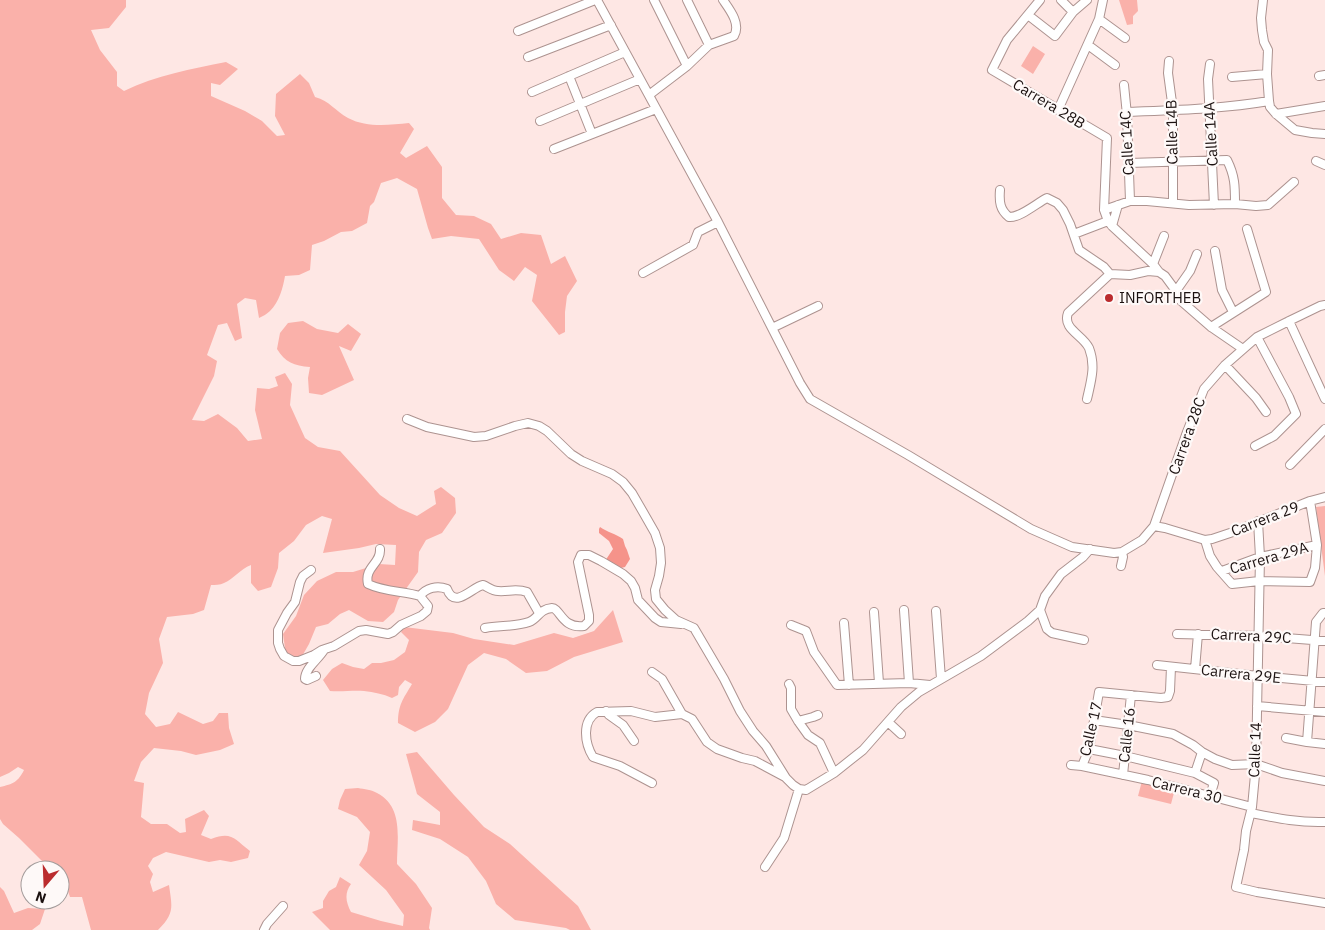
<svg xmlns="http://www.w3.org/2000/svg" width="1325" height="930" viewBox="0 0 1325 930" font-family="'IBM Plex Sans',sans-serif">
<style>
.green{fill:#fab1aa}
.water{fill:#f5938a}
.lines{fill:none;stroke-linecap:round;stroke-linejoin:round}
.minor-casing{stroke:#ad9390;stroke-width:10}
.minor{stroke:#fff;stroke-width:8}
.poi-dot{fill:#bb2c2e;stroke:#fef9f8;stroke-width:2}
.labels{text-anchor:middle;stroke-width:4.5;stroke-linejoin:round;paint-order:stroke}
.street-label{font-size:15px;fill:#1b1110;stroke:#fef9f8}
.poi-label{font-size:15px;fill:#1b1110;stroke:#fef9f8;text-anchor:start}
</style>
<rect width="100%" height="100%" fill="#fee7e4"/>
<!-- green -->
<path class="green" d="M0,0H126V7L109,28L91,30L100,50L117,72V86L124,91C156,75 192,69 226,62L238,69L220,85L211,83V96L245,111L262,121L277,136L285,135L275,116L276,94L300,74L309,83L315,97C330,101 335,111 348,118C367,128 389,125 409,123L414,129L400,153L406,158L427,146L442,167V198L456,215L474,216L491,224L501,239L521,233L541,235L551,264L565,256L577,281L567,296L565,312V332L559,335L532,301L537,275L525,267L514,281L499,270L479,239L451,236L432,239L428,228L417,189L397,178L381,183L374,202L370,206L367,223L352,231L341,232L324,241L312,245L310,270L299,275L285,276C283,288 279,302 270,311C267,314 263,316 259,318L256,300L245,298L237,304L242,338L235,341L227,323L218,325L207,355L217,361L214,376L192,420L204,421L218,414L237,428L248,441L262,439L255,410L257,388L269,389L278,386L275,377L285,373L292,384L290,405L305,438L318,447L340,451L380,495L399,508L417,516L436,504L434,491L441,487L455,498L456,513L442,533L426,540L419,552L418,572L398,600L394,612L383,622L368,621L349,610L340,614L328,624L316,627L309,644L301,658L286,655L283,634L296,616L304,595L317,581L336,572H353L379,564L395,565L396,545L376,544L359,548L323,553L332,519L322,516L306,525L294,541L279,553L278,568L271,587L258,591L251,583V565C240,569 234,579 224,583C220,585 215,585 211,585L204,610L193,614L167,617L159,639L163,663L149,693L145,714L156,727L170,724L178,712L203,724L213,721L219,713H228L229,728L234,744L220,750L196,755L181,751L154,748L141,762L134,781L144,783L141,817L151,824H167L180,833L186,832L185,819L204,810L209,816L201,835L211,839C232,831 234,839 250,851L248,858L231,862L220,860L209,862L166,852L153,858L148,866L153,874L150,882L153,892L169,885C172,907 175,913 158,930H91L82,897H70L65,882L60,878V870H51L19,838L3,824L0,819V787C13,784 18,782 24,770L18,767L9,773L0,777Z
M1119,0H1137L1138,11L1133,16V24L1127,25Z
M1033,46L1045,54L1033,74L1021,66Z
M303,321L317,329L338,333L348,324L361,334L351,351L339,346L354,380L322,395L309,393L308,378L310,367C294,366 285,362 277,349L280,333L288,323Z
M1325,506V576L1316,507Z
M613,610L623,642L574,657L547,671L526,673L506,659L484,653L468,665L448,709L435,722L415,732L398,723C398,705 403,699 412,684L405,680L399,687L398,695L392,698C383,694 374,692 364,691C353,690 342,692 330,691L323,680L332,669L342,663L353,667L364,669L372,663H381L394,660L405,652L409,640L401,632L404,627L453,633L474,639L514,645L554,633L573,638L594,631Z
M417,752L454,795L484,827L510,844L578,906L591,930H570L566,928L515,920L496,904L486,881L468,857L440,839L412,830L413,820L440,825V812L417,794L406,754Z
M1142,781L1175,789L1171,804L1138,796Z
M358,788C364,789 372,790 377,793C404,807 397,839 397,864L416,884L432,908L429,928L430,930H330L312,912L323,908V901L329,891L336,887L340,877L351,884C344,894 346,902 351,912L381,921L403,926L404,915L386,890L359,865L367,851L370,832L357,817L338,809L340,800L345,789Z
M0,887L4,891L14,913L28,908L45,909L40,924L32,930H0Z"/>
<!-- water -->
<path class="water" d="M600,527C607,532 616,534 623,539L625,546L627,550L630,559L625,567L621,568L605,561L613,549L609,541L599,533V529Z"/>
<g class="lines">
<defs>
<path id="minor" d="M597,0L718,222L800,383L810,399L908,455L1031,529L1072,547L1114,553L1122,552L1142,540L1154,526L1187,432L1204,389L1225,365L1257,337L1289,321L1320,306L1325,305
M654,0L687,66
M687,0L709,45
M1040,0L1007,40L992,70L1107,138L1104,210L1108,221L1112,226L1153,264L1159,272L1165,276L1176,291L1180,300L1211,327L1243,349
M1061,0L1073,12
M1263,0L1261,18L1262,30L1264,42L1268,50L1267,74L1269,101L1270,107L1276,114L1295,130L1312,133L1325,134
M1028,15L1055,36L1073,12L1087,0
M1099,19L1125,38
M518,31L595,0
M1088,45L1115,65
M528,57L611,25
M1169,61L1168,73L1173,110V203
M1210,64L1208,79L1214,205
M569,76L592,134
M1319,76L1325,75
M1232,77L1267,74
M1124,85L1127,115L1130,201
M532,92L625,52
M649,95L687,66L709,45L734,36C741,24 730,10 723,0
M1058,110L1099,19L1103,0
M1126,112C1174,110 1222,109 1269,101
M1276,114L1325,106
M540,121L640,79
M554,149L656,109
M1316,161L1325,165
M1129,163L1227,160C1235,176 1235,186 1235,204
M1000,190C999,202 1000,210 1009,217C1020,218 1037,203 1047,198L1057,203L1063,210L1070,224L1079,250L1104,267L1110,274
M1104,210L1130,201H1147L1189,205L1235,204L1256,206L1268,205L1294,182
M1112,226L1118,205
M1074,234L1108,221
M1215,251L1222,290L1233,312
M1153,264L1164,236
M643,273L693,245L698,232L718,222
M1176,291L1190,271L1197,254
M1289,321L1325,399
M1211,327L1266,292L1247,229
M772,328L818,306
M1225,365L1256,398L1266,412
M1087,399C1091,381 1096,366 1089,348C1083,335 1062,329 1068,313L1110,274L1130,275L1148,271L1159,272
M407,419L427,427L474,437L486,436L515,426L528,423L539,426L547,431L571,454L582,461L612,474L623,482L632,493L643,512L655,533L660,548L661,563L659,576L655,590L656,599L665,610L676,620L694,628L724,679L740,711L753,731L766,746L786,778L793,785L799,789L806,790L834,773L863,750L901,707L919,692L981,656L1028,621L1040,610L1045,596L1061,574L1083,557L1090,549
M1255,446L1274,436L1296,414L1289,397L1257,337
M1290,465L1325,429
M1258,521L1260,557L1256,764L1252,807L1246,831L1244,850L1236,887L1257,892L1325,903
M1154,526L1165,528L1205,540L1212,539L1233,532L1310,501L1325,497
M1205,540L1210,556L1217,567L1232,584L1259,581L1310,582L1315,568L1317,545L1310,501
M380,549C381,564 364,567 368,584C385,592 403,591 420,596C426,588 437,585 447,589C455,610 472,587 483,585C488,587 492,591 498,591C508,592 516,588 527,592L539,613
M1121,566L1123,557L1122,552
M311,570L303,576L300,582L295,602L287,613L278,630V643L280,649L284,656L293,661H299L314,655L322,650L334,646L359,631L366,630L388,634L393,632L401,625L421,616L427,611L428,606L420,596
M1222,571L1260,557L1317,545
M904,610L909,683
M1040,610L1047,629L1052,633L1084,640
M936,611L941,679
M874,612L879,683
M844,623L849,685
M791,625L806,631L814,652L837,685L909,683L930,685
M485,628C499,625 515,627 529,622C538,619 539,609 552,608C560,608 562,629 584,626L589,621V615L578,562L581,555H589L601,561L623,574L631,581L635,588L638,600L655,618L661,622L681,624
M1177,634L1259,636L1325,641
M1157,665L1258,676L1325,682
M1195,669L1198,634
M652,672L662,679L682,714
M316,676L307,680L305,679C305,668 318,660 324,650
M789,684L791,688V709L798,721L808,735L820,743L834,773
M1257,706L1325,712
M606,711L609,715L623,725L634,741
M1094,720L1128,725L1173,734L1193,745L1202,752L1215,759L1232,765L1256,764L1282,773L1325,781
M798,721L813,717L818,715
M888,722L901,734
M1286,738L1307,742L1325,744
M1307,742L1316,622L1323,613H1325
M1089,749L1125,756L1195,773L1214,783L1210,796
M1071,765L1082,766L1148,780L1252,807
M1082,766L1089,749L1099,692L1161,698L1168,697L1170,691L1171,667
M1195,773L1202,752
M1123,775L1131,695
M652,783L620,766L593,757C585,744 581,721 597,712L631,711L655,717L682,714L692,719L707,742L717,749L742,758L755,761L785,777
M1251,813C1276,818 1299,823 1325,822
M765,867L784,838L799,789
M264,930L267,924L283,906"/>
</defs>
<!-- minor casing -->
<use href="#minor" class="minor-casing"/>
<!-- minor -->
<use href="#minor" class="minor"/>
</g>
<!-- markers -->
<circle class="poi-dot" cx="1109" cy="298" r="5"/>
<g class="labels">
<!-- street labels -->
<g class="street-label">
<text transform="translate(1049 104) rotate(31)" y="5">Carrera 28B</text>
<text transform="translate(1172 132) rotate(-91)" y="5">Calle 14B</text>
<text transform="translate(1211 134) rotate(-93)" y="5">Calle 14A</text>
<text transform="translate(1127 143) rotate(-93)" y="5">Calle 14C</text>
<text transform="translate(1187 436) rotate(-70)" y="5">Carrera 28C</text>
<text transform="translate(1265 519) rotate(-21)" y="5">Carrera 29</text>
<text transform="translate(1269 558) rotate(-16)" y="5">Carrera 29A</text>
<text transform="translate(1251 636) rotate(3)" y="5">Carrera 29C</text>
<text transform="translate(1241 674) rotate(6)" y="5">Carrera 29E</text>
<text transform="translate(1091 729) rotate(-77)" y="5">Calle 17</text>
<text transform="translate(1127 735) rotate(-84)" y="5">Calle 16</text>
<text transform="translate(1255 750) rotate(-88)" y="5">Calle 14</text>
<text transform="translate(1187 790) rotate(14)" y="5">Carrera 30</text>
</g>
<!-- poi labels -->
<g class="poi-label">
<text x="1119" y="303">INFORTHEB</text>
</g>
</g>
<!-- north arrow -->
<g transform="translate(45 885) rotate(199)"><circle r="24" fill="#fef9f8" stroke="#a39c9b"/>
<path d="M0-4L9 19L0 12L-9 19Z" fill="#bb2c2e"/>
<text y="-8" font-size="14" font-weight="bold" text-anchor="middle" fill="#1b1110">N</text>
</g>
</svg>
